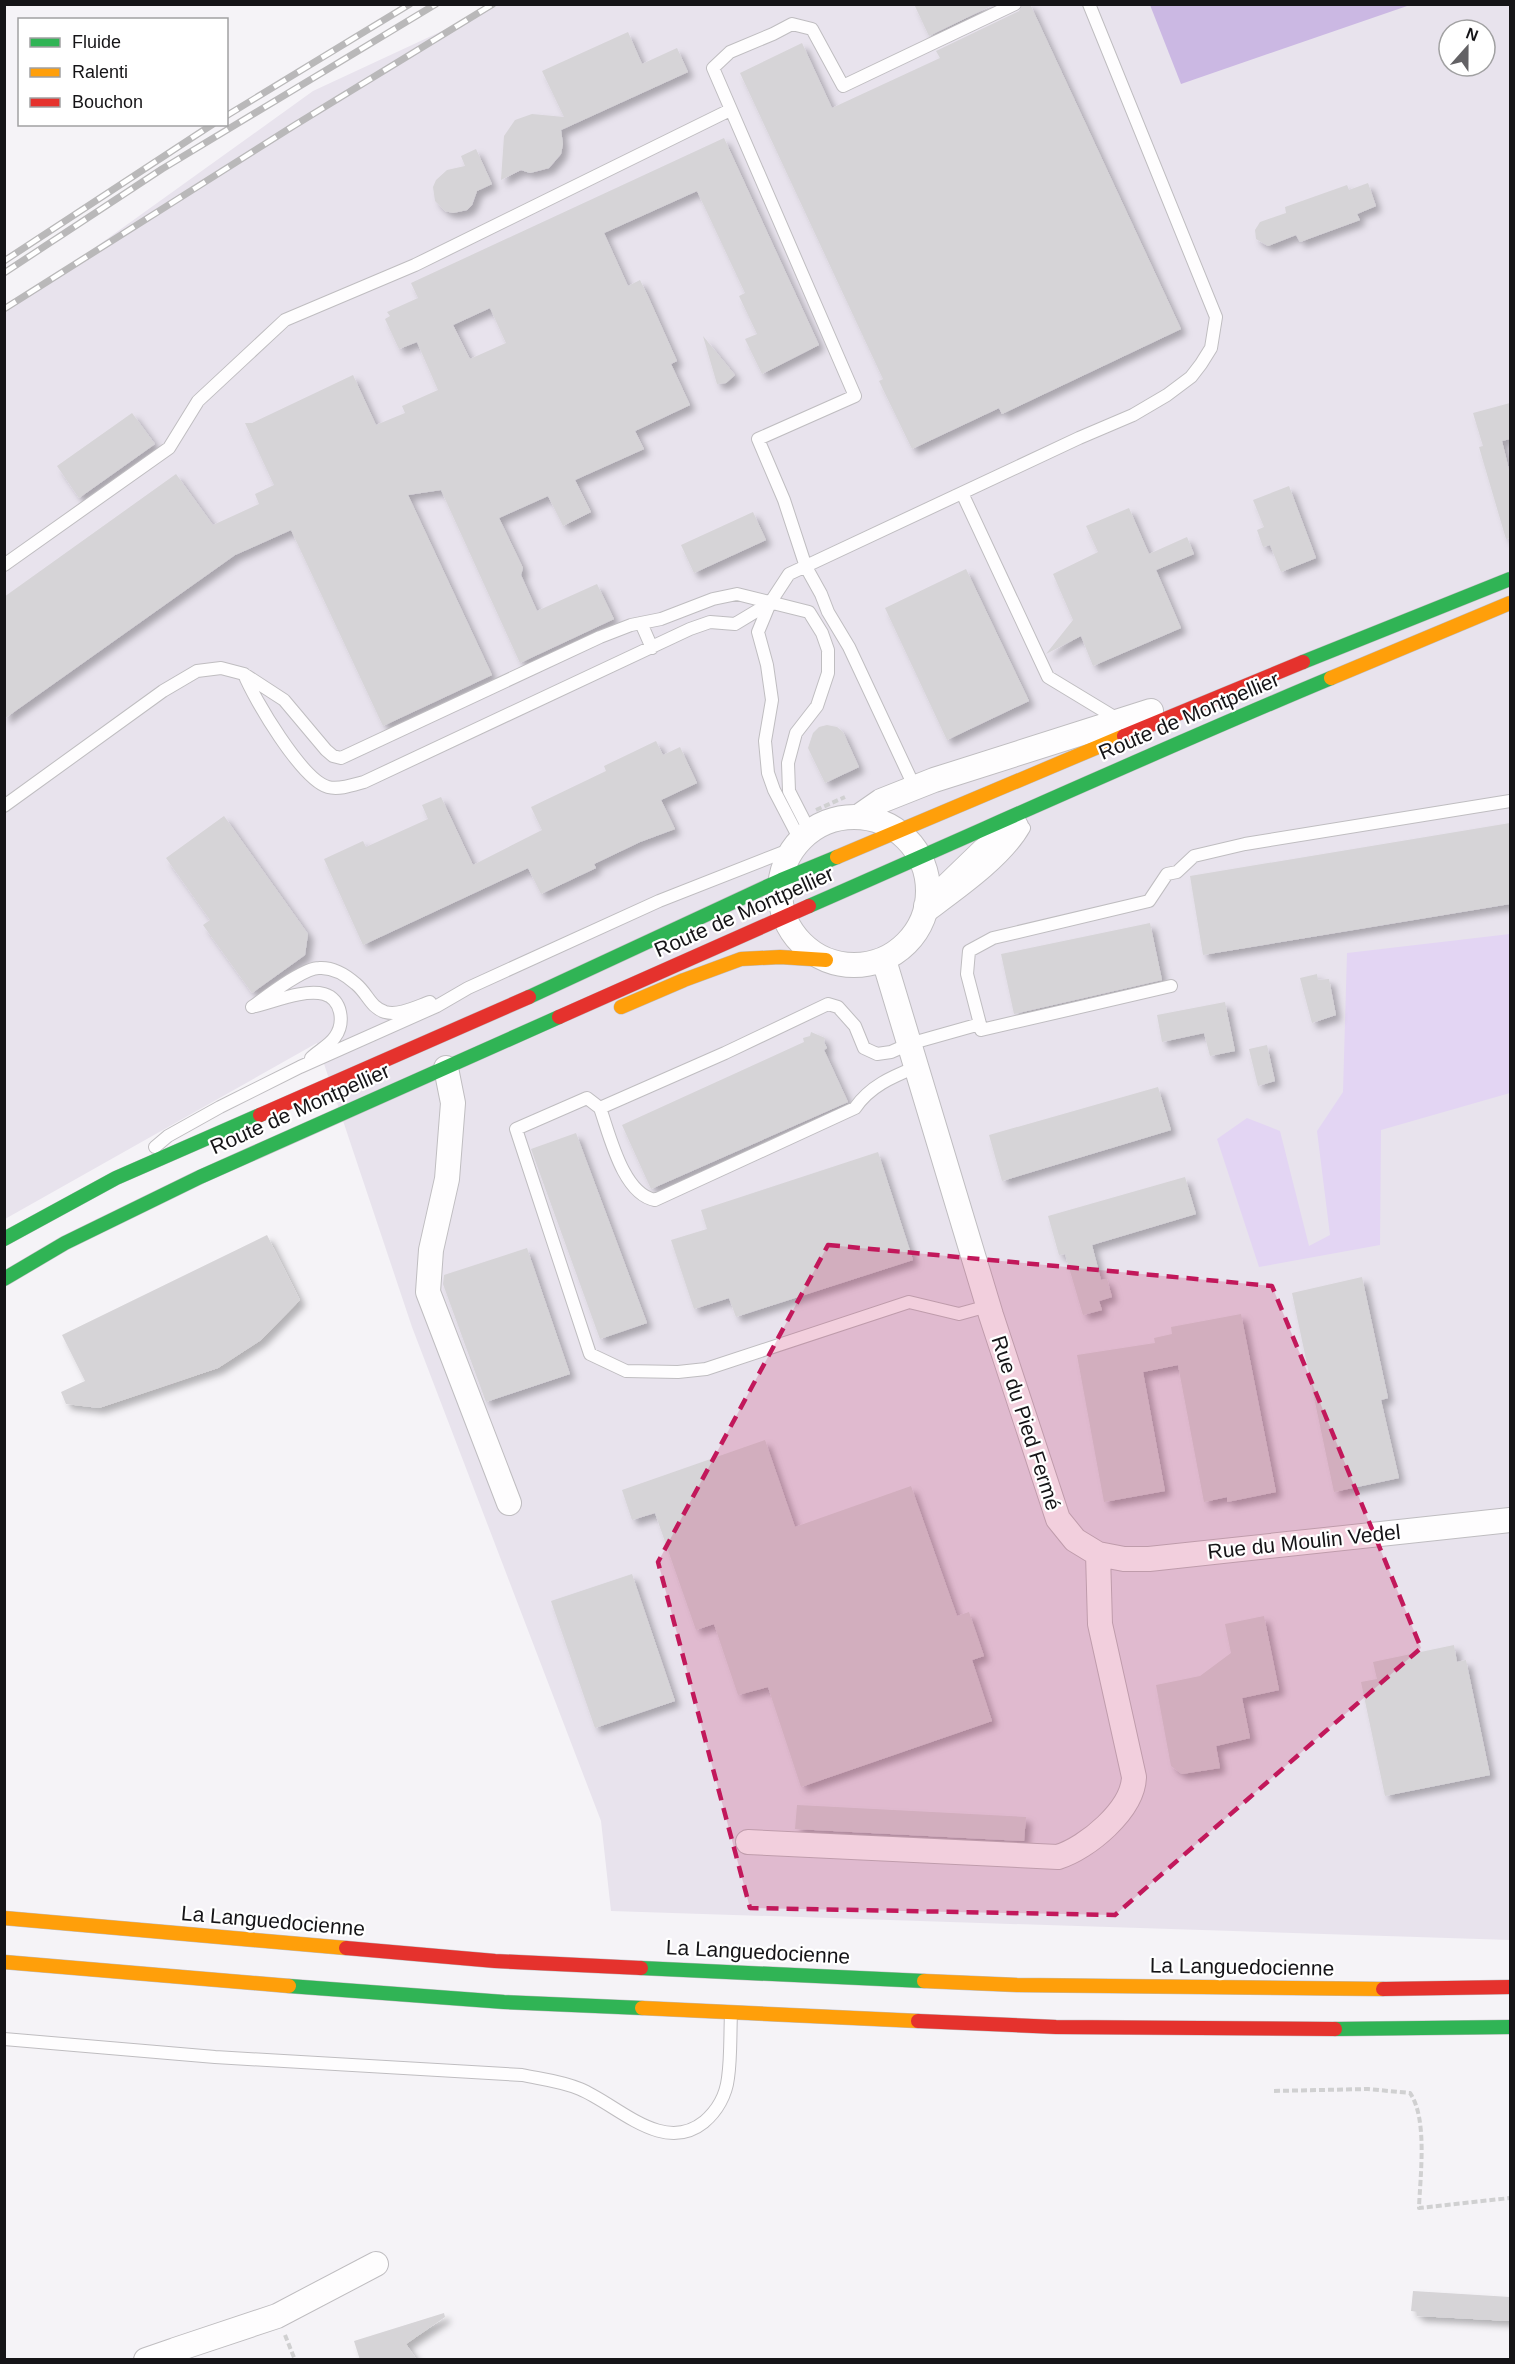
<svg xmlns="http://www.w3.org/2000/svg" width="1515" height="2364" viewBox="0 0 1515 2364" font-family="Helvetica,sans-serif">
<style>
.built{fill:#e8e3ed;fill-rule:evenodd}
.green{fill:#e3d5f3}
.water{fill:#cbb8e3}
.building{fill:#d6d4d7;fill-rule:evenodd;filter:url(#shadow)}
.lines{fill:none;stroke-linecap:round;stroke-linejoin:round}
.lane-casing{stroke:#bfbdc0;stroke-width:14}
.street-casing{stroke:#bfbdc0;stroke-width:26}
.fast-casing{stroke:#bfbdc0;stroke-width:15}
.slow-casing{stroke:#bfbdc0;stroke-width:15}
.jam-casing{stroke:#bfbdc0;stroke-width:15}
.path{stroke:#d0d0d1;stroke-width:4;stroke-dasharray:6 3;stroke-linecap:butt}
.lane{stroke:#fefdfe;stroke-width:12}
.street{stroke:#fefdfe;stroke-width:24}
.fast{stroke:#30b455;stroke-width:14}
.slow{stroke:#ff9f0a;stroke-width:14}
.jam{stroke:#e5322d;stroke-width:14}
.rail-casing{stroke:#b9b8b9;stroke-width:7}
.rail{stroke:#fff;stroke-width:4.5;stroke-dasharray:14;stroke-linecap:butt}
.marked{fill:#c2185b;fill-opacity:0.2;stroke:#c2185b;stroke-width:4.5;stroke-dasharray:12 8;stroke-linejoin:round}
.labels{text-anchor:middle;stroke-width:4.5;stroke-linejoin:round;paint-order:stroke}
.street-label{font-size:21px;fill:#151417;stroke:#fff}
</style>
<defs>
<filter id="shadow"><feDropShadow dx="5.5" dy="5.5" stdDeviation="3" flood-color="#0004"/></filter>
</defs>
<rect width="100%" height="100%" fill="#f5f3f7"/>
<!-- built -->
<path class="built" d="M498,5H1510V1940L611,1911L601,1821L412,1327L317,1043L5,1219L4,313L313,91ZM1449,30H1485V66H1449Z"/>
<!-- green -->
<path class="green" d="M1510,934V1093L1381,1130L1380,1245L1259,1267L1217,1139L1247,1118L1280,1131L1309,1246L1330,1235L1317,1131L1343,1092L1347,953Z"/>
<!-- water -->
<path class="water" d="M1150,5H1410L1181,84Z"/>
<!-- building -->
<path class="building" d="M914,4H995L929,36Z
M1023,4H1030L1181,329L1002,414L999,408L912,449L879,381L883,379L740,73L802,43L832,108L940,58L936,51L1019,11Z
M628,32L642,64L677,48L688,72L561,130L563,144L561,154L549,168L530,173L521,170L501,180L504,136L515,120L532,114L564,117L542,71Z
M724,138L819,345L762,374L745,339L757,334L739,296L745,293L697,191L604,233L628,286L640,280L647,294L677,361L671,364L690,405L635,431L644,449L575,480L591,512L563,526L548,496L499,518L523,568L521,575L537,611L597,584L614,619L520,663L441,490L408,495L492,675L383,726L291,530L235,555L4,719V597L176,474L213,525L259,504L255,494L274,485L245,423H252L353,375L376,425L405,413L402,406L438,390L417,342L399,349L385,319L390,316L387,312L418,298L411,283ZM490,308L506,343L470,359L453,325Z
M476,149L492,184L477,191L472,205L467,210L453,213L445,211L435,201L433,187L436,180L447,170L465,166L461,156Z
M1368,183L1376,206L1357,214L1360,220L1300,242L1296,235L1268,246L1256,239L1255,230L1260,222L1286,213L1285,207L1347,185L1349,190Z
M703,336L735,375L726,383L717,384Z
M1510,403V439L1502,441L1510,474V538L1506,539L1479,447L1483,446L1473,413Z
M132,413L155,444L79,498L57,466Z
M1289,486L1316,558L1281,572L1270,545L1263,547L1257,530L1264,527L1253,500Z
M1129,508L1149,554L1187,537L1194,554L1156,570L1181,628L1093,666L1081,636L1046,654L1073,620L1053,574L1098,552L1086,526Z
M753,512L766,540L694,573L681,545Z
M966,569L1029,701L947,740L885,608Z
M827,725L837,727L843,732L859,767L825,783L808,748L813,733L819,727Z
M656,741L663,755L680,747L697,783L661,800L675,829L640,842L594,864L596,868L541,894L528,868L363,945L324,859L363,841L366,847L428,819L422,805L441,797L473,865L542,830L531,807L606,771L604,766Z
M224,816L308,934L305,955L252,993L203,925L210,920L166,858Z
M1510,823V904L1203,955L1190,876Z
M1150,923L1162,980L1014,1014L1001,954Z
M1317,974L1318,980L1329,979L1336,1015L1312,1023L1300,978Z
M1225,1002L1235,1051L1210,1056L1204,1033L1162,1042L1157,1015Z
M811,1032L825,1038L824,1042L827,1048L824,1050L848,1102L651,1189L622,1125L804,1042L803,1038L810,1036Z
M1267,1045L1275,1081L1258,1086L1249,1049Z
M1158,1087L1171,1130L1002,1181L989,1135Z
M576,1133L647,1323L600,1339L531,1149Z
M878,1152L913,1260L736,1317L729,1298L694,1309L671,1240L707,1229L701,1210Z
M1185,1177L1196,1214L1092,1245L1101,1280L1107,1279L1112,1297L1099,1301L1102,1310L1083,1315L1065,1254L1059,1255L1048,1216Z
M267,1235L300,1300L261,1340L218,1368L99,1408L66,1404L61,1392L85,1381L62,1335Z
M527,1248L570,1374L486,1402L443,1284L444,1275Z
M1362,1277L1388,1398L1381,1400L1399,1478L1334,1492L1292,1293Z
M1241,1314L1276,1492L1227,1502V1497L1204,1502L1178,1365L1143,1372L1165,1491L1104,1502L1077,1355L1155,1343L1154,1338L1172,1334L1171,1327Z
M765,1440L795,1527L911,1486L957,1616L969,1612L984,1656L972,1660L992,1721L801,1787L768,1687L738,1695L714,1624L696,1630L655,1513L632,1520L622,1490Z
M632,1574L675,1701L595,1728L551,1601Z
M1264,1616L1279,1690L1242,1698L1250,1738L1216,1746L1220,1768L1182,1774L1171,1766L1156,1685L1200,1676L1231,1653L1225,1624Z
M1454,1645L1457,1662L1466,1660L1490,1775L1385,1796L1361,1682L1377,1679L1373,1662Z
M797,1805L1026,1817L1024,1841L795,1829Z
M1413,2291L1510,2297V2321L1417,2316V2312L1411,2311Z
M444,2313L445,2317L406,2344L417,2360H360L354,2341Z"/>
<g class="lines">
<defs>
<path id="lane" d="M962,493L1048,677L1119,720
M4,565L169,448L198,401L285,320L415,265L730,110
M641,623L652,648
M244,674C254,699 302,780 328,787C339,790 353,785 364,782L690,629L710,622L735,624L770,603
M915,788L849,647L828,612L821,594L806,567L784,500L758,439L855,396L713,68L730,52L773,34L792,24L812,29L843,86L1015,4
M4,806L163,691L197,671L221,668L244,674L284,700L326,750L333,756L341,758L600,637L631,625L661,619L713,599L737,594L809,612L822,633L828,650V673L817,706L796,733L788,763L789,791L810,832
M800,840L774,790L768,773L765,741L772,700L767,665L758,632L770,603L789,574L1079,438L1133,415L1167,395L1191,377L1201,364L1211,348L1216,317L1089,4
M924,919C956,895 1005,862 1024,828
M256,1006C276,1001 304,989 324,994C342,999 345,1023 335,1037C330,1045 318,1051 311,1058
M252,1007C266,997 303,968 319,968C334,967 346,975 356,984C368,994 370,1007 385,1012C399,1016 418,1006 430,1002
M980,1024L981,1030L1171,986
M916,1067C892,1077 870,1086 855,1108L655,1200C623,1194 610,1136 600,1108L725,1053L828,1004L838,1007L855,1026L864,1048L877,1054L891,1052L909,1044L980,1024L967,974L969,951L993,938L1149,901L1167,874L1177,872L1194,856L1245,844L1510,801
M600,1108L587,1098L516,1129L590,1354L626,1371L678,1372L706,1369L909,1302L959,1314L988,1306
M155,1147L168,1136L220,1107L300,1067L437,1006L468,988L659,901L794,848
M4,2039L215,2057L522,2075C541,2079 561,2081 580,2089C618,2105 663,2155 704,2122C717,2111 726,2095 728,2078C731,2057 730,2035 731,2014"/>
<path id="street" d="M858,817L881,801L934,780L1151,711
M780 891a74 74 0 1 1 148 0a74 74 0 1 1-148 0Z
M926,906L984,850L1016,826
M446,1068L453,1103L447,1179L431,1250L428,1292L509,1503
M1098,1554L1124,1559H1149L1510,1520
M748,1842L1058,1857C1087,1848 1133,1810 1134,1777L1100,1624L1098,1554L1075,1540L1058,1519L991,1315L884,960
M175,2350L277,2316L376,2264
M146,2360L175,2350L178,2360"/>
<path id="fast" d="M1303,662L1510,579
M809,906C983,830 1156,751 1331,678
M529,997L781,880L837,857
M4,1239L116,1178L260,1115
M4,1279L65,1243L200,1177L559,1017
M641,1968L924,1981
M289,1986L504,2002L642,2008
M1335,2029L1510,2027"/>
<path id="slow" d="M1331,678L1510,603
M837,857L1124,736
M621,1007L684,980L741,959L780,957L826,960
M4,1918L346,1948
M4,1962L289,1986
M924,1981L1017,1985L1383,1989
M642,2008L918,2021"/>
<path id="jam" d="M1124,736L1303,662
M559,1017L809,906
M260,1115L529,997
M346,1948L495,1961L641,1968
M1383,1989L1510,1987
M918,2021L1056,2027L1335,2029"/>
</defs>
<!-- lane casing -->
<use href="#lane" class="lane-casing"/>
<!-- street casing -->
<use href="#street" class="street-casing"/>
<!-- fast casing -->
<use href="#fast" class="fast-casing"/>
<!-- slow casing -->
<use href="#slow" class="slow-casing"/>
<!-- jam casing -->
<use href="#jam" class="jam-casing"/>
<!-- path -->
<path class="path" d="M816,810L845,797
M1274,2091L1368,2089L1410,2093C1428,2119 1420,2177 1419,2208L1510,2198
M285,2335L295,2360"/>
<!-- lane -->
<use href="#lane" class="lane"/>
<!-- street -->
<use href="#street" class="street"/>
<!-- fast -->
<use href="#fast" class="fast"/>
<!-- slow -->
<use href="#slow" class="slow"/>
<!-- jam -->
<use href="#jam" class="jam"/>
<defs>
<path id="rail" d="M226,116L410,4
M4,261L213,124
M4,273L162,169L436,4
M4,309L295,125L493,4"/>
</defs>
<!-- rail casing -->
<use href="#rail" class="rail-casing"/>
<!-- rail -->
<use href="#rail" class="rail"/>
</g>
<!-- marked area -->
<path class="marked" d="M828,1245L1272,1286L1421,1648L1115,1915L750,1908L658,1562Z"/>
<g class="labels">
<!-- street labels -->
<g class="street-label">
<text transform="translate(1189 716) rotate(-23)" y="7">Route de Montpellier</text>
<text transform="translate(744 912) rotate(-24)" y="7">Route de Montpellier</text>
<text transform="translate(300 1109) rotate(-24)" y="7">Route de Montpellier</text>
<text transform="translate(1026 1423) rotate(72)" y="7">Rue du Pied Fermé</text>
<text transform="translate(1304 1542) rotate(-6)" y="7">Rue du Moulin Vedel</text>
<text transform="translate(273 1921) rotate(5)" y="7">La Languedocienne</text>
<text transform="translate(758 1952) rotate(3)" y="7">La Languedocienne</text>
<text transform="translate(1242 1967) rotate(1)" y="7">La Languedocienne</text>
</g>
</g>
<!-- border -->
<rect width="1515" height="2364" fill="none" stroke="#151417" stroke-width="12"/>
<!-- legend -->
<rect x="18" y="18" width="210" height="108" fill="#ffffff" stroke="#a1a1a2" stroke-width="1.5"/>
<rect x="30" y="38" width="30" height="9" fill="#30b455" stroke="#a1a1a2" stroke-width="1.5"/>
<text x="72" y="48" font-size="18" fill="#151417">Fluide</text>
<rect x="30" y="68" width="30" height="9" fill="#ff9f0a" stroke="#a1a1a2" stroke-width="1.5"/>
<text x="72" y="78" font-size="18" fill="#151417">Ralenti</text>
<rect x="30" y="98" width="30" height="9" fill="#e5322d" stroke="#a1a1a2" stroke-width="1.5"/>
<text x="72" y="108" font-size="18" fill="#151417">Bouchon</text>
<!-- north arrow -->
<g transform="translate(1467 48) rotate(21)"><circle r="28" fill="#ffffff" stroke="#a1a1a2" stroke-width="1.5"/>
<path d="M0-4.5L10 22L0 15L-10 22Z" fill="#636265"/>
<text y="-9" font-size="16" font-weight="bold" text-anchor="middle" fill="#151417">N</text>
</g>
</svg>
